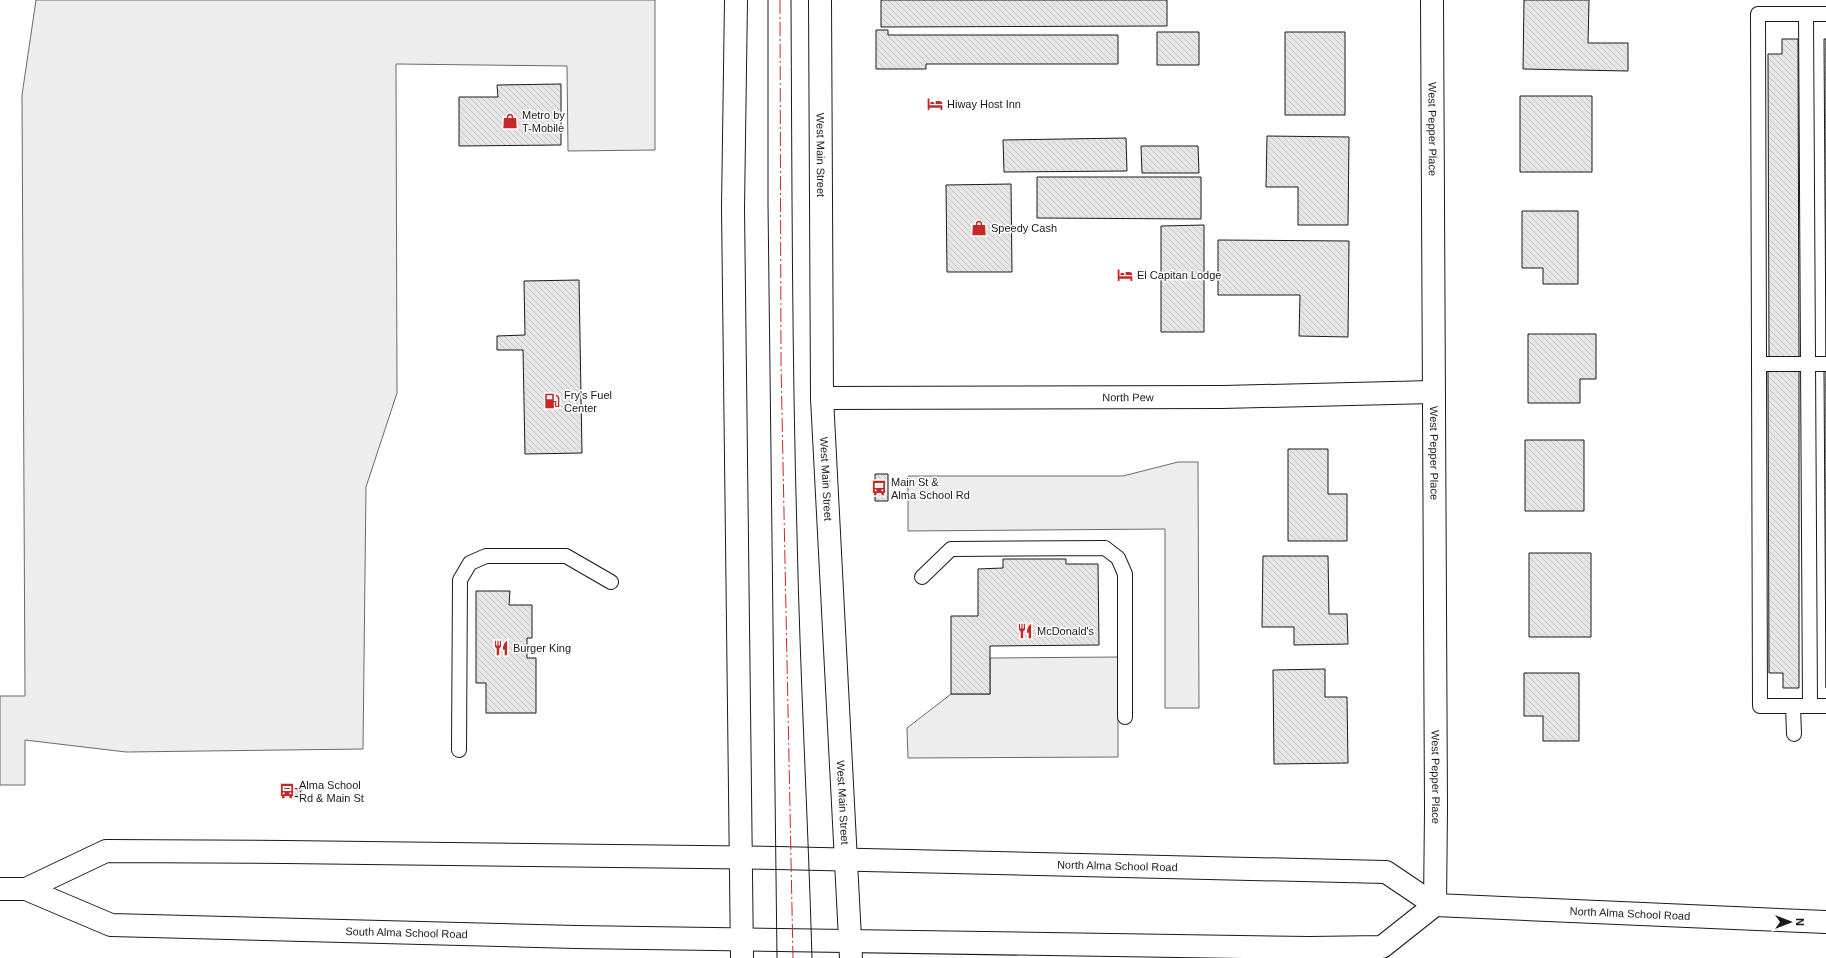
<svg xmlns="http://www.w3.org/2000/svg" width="1826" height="958" viewBox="0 0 1826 958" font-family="Arial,sans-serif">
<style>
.parking{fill:#ededed;stroke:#6a6a6a}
.building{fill:url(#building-back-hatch);stroke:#1a1a1a}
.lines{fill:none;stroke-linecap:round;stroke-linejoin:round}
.lane-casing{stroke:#1a1a1a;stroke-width:16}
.street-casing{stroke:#1a1a1a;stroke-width:24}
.secondary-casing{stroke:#1a1a1a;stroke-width:24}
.primary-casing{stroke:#1a1a1a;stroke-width:24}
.lane{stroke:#fff;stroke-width:14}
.street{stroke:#fff;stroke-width:22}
.secondary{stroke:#fff;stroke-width:22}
.primary{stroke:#fff;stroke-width:22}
.tram{stroke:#1a1a1a;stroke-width:1}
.power{stroke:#c62828;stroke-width:1;stroke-dasharray:14 3 2 3;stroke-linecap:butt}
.labels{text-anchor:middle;stroke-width:3;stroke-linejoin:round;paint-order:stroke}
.poi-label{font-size:11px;fill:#1a1a1a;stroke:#fff;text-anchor:start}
.street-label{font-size:11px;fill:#1a1a1a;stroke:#fff}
</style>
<defs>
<pattern id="building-back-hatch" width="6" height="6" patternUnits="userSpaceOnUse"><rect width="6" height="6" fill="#e6e6e6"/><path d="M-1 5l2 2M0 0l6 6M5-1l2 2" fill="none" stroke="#c5c5c5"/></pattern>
</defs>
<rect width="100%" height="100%" fill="#fff"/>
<!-- parking -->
<path class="parking" d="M36,0H655V150L568,151L567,66L396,64L397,393L366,487L363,749L126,752L25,740V785H0V696H25L22,95Z
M1178,462H1198L1199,708H1165V529L908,531V476H1123Z
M1118,657V757L908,758L907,728L951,694H990V658Z"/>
<!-- building -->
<path class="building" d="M881,0H1167V26L881,27Z
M1524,0H1589L1588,43H1628V71L1523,69Z
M876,30H888V35H1118V64H926V69H876Z
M1157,32H1199V65H1157Z
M1285,32H1345V115H1285Z
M1782,39H1798L1799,357H1769L1768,54H1782Z
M1824,39H1826V356Z
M561,84V145L459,146V97H498L497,85Z
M1520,96H1592V172H1520Z
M1267,136L1349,137L1348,225H1298V187H1266Z
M1126,138L1127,171L1004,172L1003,140Z
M1141,146H1198L1199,173H1142Z
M1037,177H1201V219L1037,218Z
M1011,184L1012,272H947L946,185Z
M1522,211H1578V284H1543V268H1522Z
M1204,225V332H1161V226Z
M1218,240L1349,241L1348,337L1299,336L1300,295H1218Z
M579,280L582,453L525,454L523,350H497V336L525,335L524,281Z
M1528,334H1596V379H1580V403H1528Z
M1768,370H1799V688H1783V673H1769Z
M1824,370H1826V688Z
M1525,440H1584V511H1525Z
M1288,449H1328V494H1347V541H1288Z
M875,474H888V501H875Z
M1529,553H1591V637H1529Z
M1263,556H1328L1329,614H1347L1348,644L1294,645V627H1262Z
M1003,559H1066V564H1098L1099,645L990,646V694H951V616H978V569L1003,568Z
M476,591H510L509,605H532V638H527V658H536V713H486V683H476Z
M1325,669V697H1347L1348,763L1274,764L1273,670Z
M1524,673H1579V741H1543V716H1524Z
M284,788L301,789L300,797L283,795Z"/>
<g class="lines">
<defs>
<path id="lane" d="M1806,14L1810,706
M1826,14H1758L1760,706H1826
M1759,364H1826
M922,577L951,549L1105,548L1118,558L1125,574V717
M1793,706L1794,734
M459,750L460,580L470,563L486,556H566L611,582"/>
<g id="street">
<path id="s1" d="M1432,0L1436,810L1435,905"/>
<path id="s2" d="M822,398L1223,397L1433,392"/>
</g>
<g id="secondary">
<path id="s3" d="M0,889H26L111,925L576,937L1310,948L1382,947L1435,905"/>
<path id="s4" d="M26,889L106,851L285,852L777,858L1386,872L1435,905L1826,922"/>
</g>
<g id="primary">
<path d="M736,0L733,208L742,958"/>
<path id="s5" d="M820,0L822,398L851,958"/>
</g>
</defs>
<!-- lane casing -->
<use href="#lane" class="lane-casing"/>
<!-- street casing -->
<use href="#street" class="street-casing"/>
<!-- secondary casing -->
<use href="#secondary" class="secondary-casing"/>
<!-- primary casing -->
<use href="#primary" class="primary-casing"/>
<!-- lane -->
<use href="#lane" class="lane"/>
<!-- street -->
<use href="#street" class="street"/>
<!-- secondary -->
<use href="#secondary" class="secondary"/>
<!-- primary -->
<use href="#primary" class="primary"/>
<!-- tram -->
<path class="tram" d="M768,0V203L777,958
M791,0C792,178 792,356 797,535C800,676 808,817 812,958"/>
<!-- power -->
<path class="power" d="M780,0L781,363L793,958"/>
</g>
<!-- icons -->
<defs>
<symbol id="hotel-bare" viewBox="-9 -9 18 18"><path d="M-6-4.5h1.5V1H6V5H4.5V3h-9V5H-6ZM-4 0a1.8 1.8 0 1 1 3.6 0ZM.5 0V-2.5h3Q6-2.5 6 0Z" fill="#c62828" stroke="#fff" stroke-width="2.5" paint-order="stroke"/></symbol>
<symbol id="shop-bare" viewBox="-9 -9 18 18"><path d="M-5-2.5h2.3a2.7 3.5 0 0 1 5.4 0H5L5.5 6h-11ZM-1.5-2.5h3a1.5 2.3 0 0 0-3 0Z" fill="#c62828" stroke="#fff" stroke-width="2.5" paint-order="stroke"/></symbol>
<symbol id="fuel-bare" viewBox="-9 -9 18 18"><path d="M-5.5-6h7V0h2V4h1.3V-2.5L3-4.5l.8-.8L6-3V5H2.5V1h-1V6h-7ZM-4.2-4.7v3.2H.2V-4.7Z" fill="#c62828" stroke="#fff" stroke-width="2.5" paint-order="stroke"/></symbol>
<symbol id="bus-bare" viewBox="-9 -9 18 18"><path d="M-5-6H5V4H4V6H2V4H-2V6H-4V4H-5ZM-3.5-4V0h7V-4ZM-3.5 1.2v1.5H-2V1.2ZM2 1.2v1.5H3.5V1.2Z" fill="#c62828" stroke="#fff" stroke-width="2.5" paint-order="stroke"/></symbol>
<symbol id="restaurant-bare" viewBox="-9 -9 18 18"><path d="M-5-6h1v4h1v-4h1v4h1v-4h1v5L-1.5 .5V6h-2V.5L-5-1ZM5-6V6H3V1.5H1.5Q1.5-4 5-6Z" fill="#c62828" stroke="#fff" stroke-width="2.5" paint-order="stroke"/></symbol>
</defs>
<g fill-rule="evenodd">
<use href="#hotel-bare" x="924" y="93" width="22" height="22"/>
<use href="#shop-bare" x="499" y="110" width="22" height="22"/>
<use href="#shop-bare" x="968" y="217" width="22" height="22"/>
<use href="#hotel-bare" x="1114" y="264" width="22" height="22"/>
<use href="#fuel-bare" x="541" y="390" width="22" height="22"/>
<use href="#bus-bare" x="868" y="477" width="22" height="22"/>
<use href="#restaurant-bare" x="1014" y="620" width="22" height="22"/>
<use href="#restaurant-bare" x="490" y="637" width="22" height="22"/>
<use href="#bus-bare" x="276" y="780" width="22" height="22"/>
</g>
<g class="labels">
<!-- poi labels -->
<g class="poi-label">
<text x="947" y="108">Hiway Host Inn</text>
<text x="522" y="119">Metro by<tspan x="522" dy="13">T-Mobile</tspan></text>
<text x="991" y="232">Speedy Cash</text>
<text x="1137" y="279">El Capitan Lodge</text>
<text x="564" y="399">Fry's Fuel<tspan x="564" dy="13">Center</tspan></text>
<text x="891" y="486">Main St &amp;<tspan x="891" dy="13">Alma School Rd</tspan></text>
<text x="1037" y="635">McDonald's</text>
<text x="513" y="652">Burger King</text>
<text x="299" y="789">Alma School<tspan x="299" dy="13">Rd &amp; Main St</tspan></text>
</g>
<!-- street labels -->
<g class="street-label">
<text dy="4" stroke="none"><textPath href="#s1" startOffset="129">West Pepper Place</textPath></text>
<text dy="4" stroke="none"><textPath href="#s5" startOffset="155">West Main Street</textPath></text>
<text dy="4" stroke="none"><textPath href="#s2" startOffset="306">North Pew</textPath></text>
<text dy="4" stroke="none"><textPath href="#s1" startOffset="453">West Pepper Place</textPath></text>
<text dy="4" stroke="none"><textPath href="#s5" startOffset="479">West Main Street</textPath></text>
<text dy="4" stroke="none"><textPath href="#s1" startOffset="777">West Pepper Place</textPath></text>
<text dy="4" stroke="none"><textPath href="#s5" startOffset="803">West Main Street</textPath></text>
<text dy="4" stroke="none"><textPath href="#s4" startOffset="1100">North Alma School Road</textPath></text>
<text dy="4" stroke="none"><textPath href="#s4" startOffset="1623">North Alma School Road</textPath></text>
<text dy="4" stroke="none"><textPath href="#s3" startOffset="414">South Alma School Road</textPath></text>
</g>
</g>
<!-- north arrow -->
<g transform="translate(1790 922) rotate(90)" stroke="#ffffff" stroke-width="3" paint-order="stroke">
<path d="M0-3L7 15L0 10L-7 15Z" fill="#1a1a1a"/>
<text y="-6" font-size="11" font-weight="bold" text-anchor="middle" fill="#1a1a1a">N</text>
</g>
</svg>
